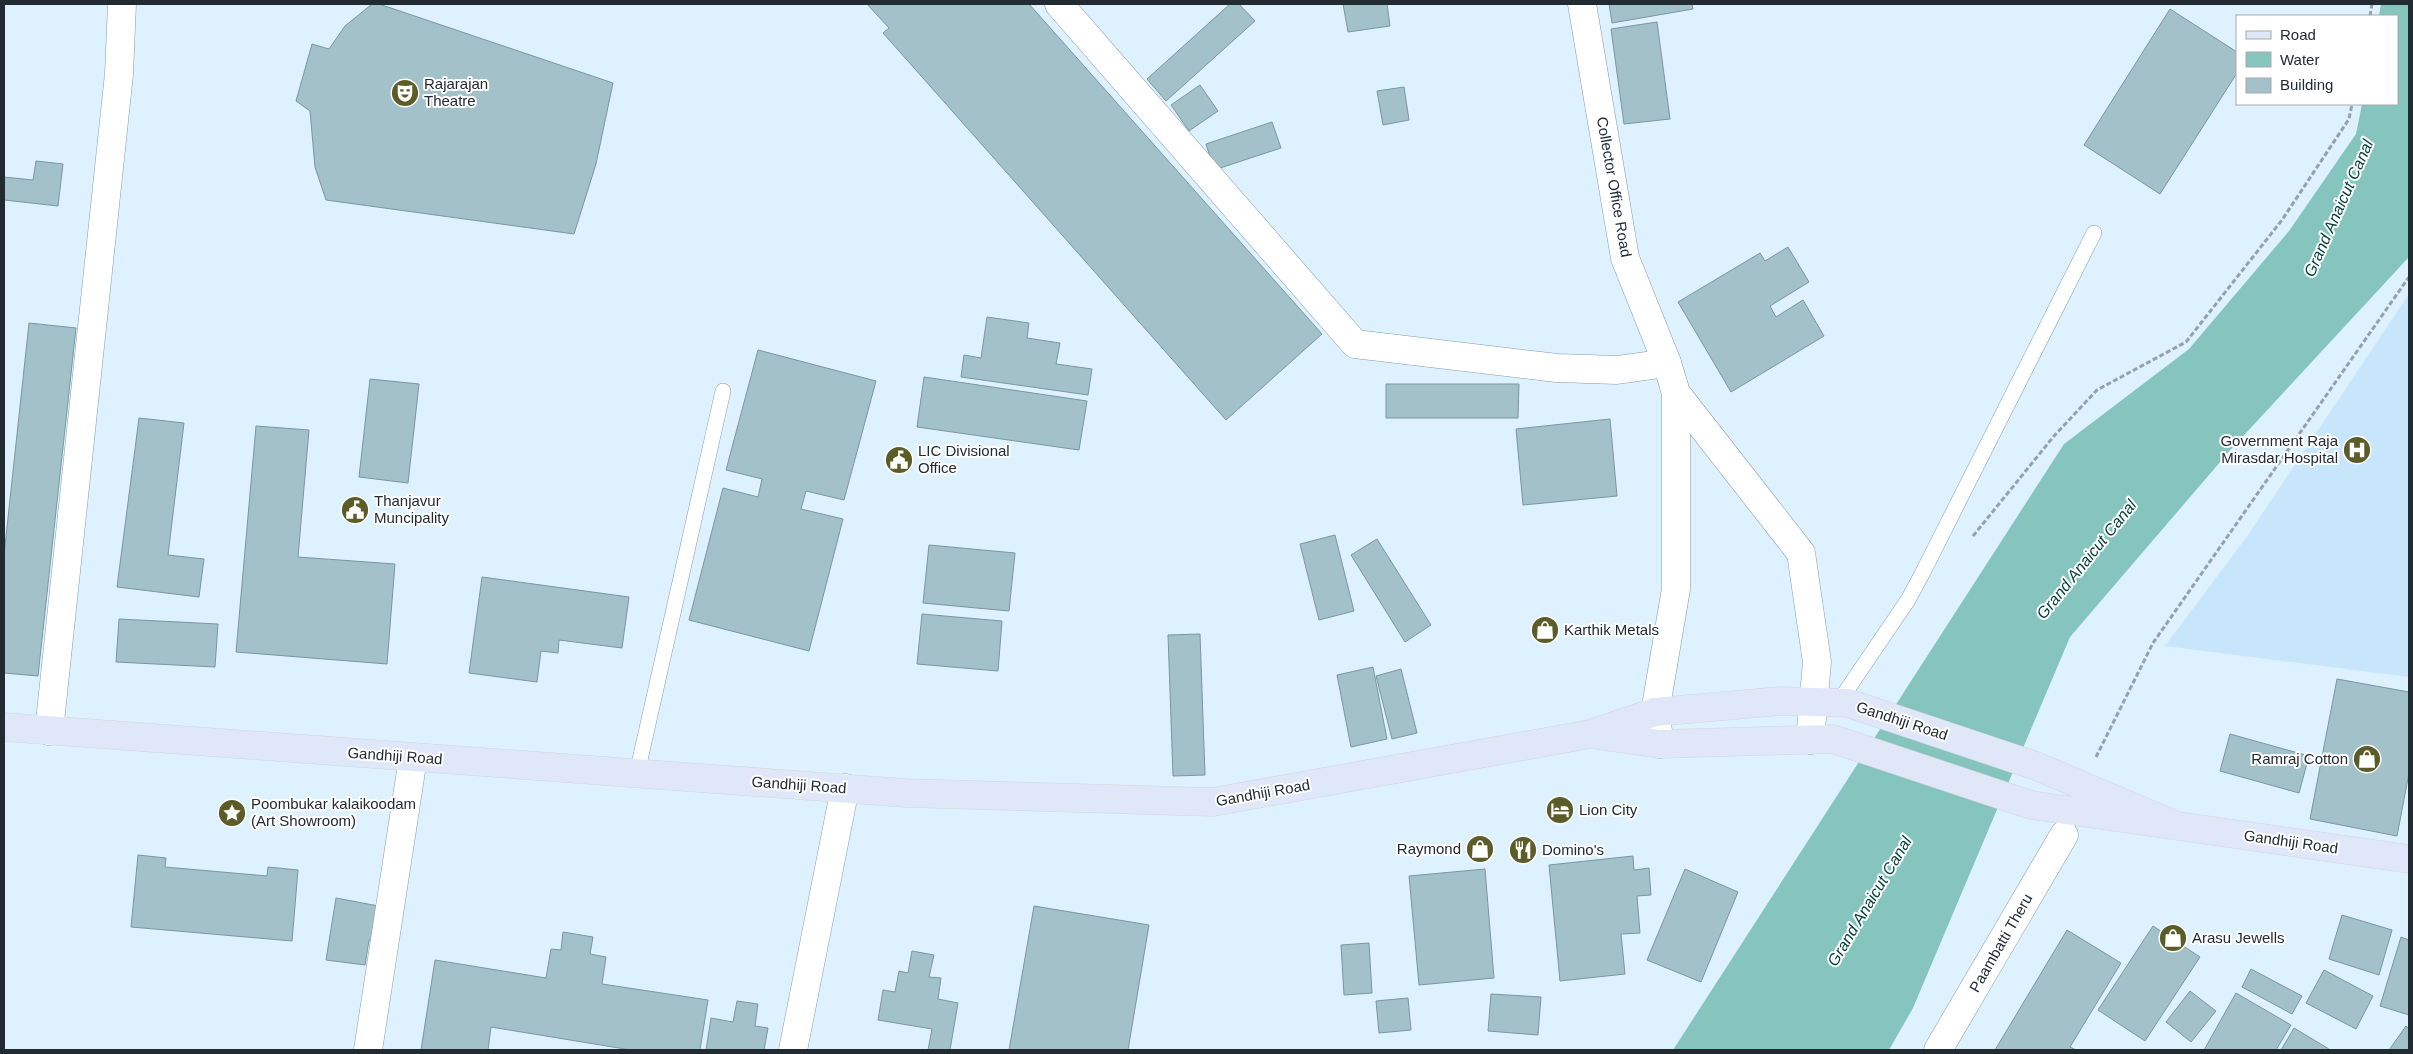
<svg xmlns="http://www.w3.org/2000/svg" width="2413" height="1054" viewBox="0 0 2413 1054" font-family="Helvetica,sans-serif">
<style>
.built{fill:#c7e6fc}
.water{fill:#85c5be}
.building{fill:#a3c1c8;stroke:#7a979e}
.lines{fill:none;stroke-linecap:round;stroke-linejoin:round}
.lane-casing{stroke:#869cac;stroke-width:16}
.street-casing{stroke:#869cac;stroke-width:29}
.secondary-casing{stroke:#869cac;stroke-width:29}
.primary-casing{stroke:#d3d5d6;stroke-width:29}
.path{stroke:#93a2ad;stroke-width:3;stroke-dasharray:5 2.5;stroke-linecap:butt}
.lane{stroke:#fff;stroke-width:15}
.street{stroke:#fff;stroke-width:28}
.secondary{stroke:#fff;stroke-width:28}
.primary{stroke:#dfe7f9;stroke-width:28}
.labels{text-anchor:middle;stroke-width:4;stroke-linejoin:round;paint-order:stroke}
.poi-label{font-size:15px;fill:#222b32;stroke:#fff;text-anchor:start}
.street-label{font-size:15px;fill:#222b32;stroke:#fff}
.water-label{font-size:16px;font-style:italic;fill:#04423d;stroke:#fff}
</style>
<rect width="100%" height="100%" fill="#def1ff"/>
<!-- built -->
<path class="built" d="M2409,294V677L2165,646L2248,535Z"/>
<!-- water -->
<path class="water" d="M2381,4H2409V257L2233,447L2070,637L1913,1008L1889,1050H1673L2064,444L2189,349L2289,231L2356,134L2362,104H2397V16H2379Z"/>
<!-- building -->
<path class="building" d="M372,4H379L613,83L596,164L574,234L326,200L315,167L310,111L296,101L312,44L329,49L345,26Z
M867,4H1029L1322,334L1226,420L883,33L889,28Z
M1230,4H1239L1255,21L1166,101L1147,79Z
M1343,4H1387L1390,26L1348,32Z
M1609,4H1692L1693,9L1612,23Z
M2170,9L2237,52V73L2160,194L2084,145Z
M1657,22L1670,119L1624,124L1611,29Z
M1200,85L1218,111L1189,131L1171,105Z
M1404,87L1409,120L1383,125L1377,91Z
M1272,122L1281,148L1214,170L1206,144Z
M36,161L63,164L58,206L4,200V177L33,180Z
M1788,247L1809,282L1770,306L1776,317L1803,300L1824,336L1731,392L1678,302L1760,253L1765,261Z
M987,317L1029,323L1027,338L1060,343L1056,364L1092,369L1088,395L961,377L964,355L981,358Z
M29,323L76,328L38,676L4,673V555Z
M758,350L876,381L844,500L806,491L801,509L843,519L809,651L689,620L723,488L758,497L762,479L726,470Z
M924,377L1087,401L1079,450L917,427Z
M370,379L419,384L408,483L359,477Z
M1386,384H1519L1518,418H1386Z
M139,418L184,423L168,555L204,559L199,597L117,587Z
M1610,419L1617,496L1523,505L1516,429Z
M256,426L309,430L298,557L395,564L387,664L236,652Z
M1335,535L1354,611L1319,620L1300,544Z
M1377,539L1431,625L1405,642L1351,555Z
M929,545L1015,553L1009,611L923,603Z
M482,577L629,597L622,648L559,640L558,653L541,651L537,682L469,673Z
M922,614L1002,621L998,671L917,664Z
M119,619L218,624L215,667L116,662Z
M1200,634L1205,775L1173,776L1168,635Z
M1373,667L1387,739L1351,747L1337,675Z
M1401,669L1417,733L1392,739L1376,676Z
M2337,679L2409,692V773L2397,836L2310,819Z
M2230,734L2309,756L2299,793L2220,771Z
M138,855L166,858L165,867L267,876L268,867L298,870L292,941L131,927Z
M1633,856L1634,870L1649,868L1651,895L1637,896L1640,933L1621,934L1625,974L1560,981L1549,865Z
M1485,869L1494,978L1419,985L1409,876Z
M1685,869L1738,892L1701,982L1647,960Z
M336,898L384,907L378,941L369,940L365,965L326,960Z
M1034,906L1149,925L1128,1050H1009Z
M2342,915L2392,930L2379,975L2329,959Z
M2153,926L2200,957L2145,1041L2098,1010Z
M2067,930L2121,963L2070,1047L2076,1050H1995Z
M563,932L593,937L590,954L606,957L602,984L708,1000L700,1050H631L491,1027L488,1050H421L435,960L546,978L551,949L561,950Z
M2401,937L2409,940V1015L2380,1006Z
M1369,943L1372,993L1344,995L1341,945Z
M912,951L934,955L929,977L941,978L938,999L958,1003L950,1050H928L932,1029L878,1020L883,990L895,992L899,971L908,973Z
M2251,969L2302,996L2292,1014L2242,987Z
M2324,970L2373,996L2356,1029L2306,1003Z
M2190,991L2216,1011L2191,1042L2166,1022Z
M2236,993L2291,1025L2276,1050H2204Z
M1491,994L1541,997L1538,1035L1488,1031Z
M1408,998L1411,1030L1379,1033L1376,1001Z
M737,1001L758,1004L755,1026L768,1028L764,1050H706L711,1018L733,1022Z
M2406,1026L2409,1029V1050H2389Z
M2294,1028L2329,1049L2328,1050H2281Z"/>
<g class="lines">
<defs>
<path id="lane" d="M1838,703L1908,600L1922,574L2094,233
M637,773L723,391"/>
<path id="street" d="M1059,4L1355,344L1557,368L1617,370L1667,363
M49,731L119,74L122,4
M368,1050L413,758
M793,1050L845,788"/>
<path id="secondary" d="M1582,4L1625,258L1667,363L1676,393V589L1655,712L1660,744
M1676,393L1801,553L1817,662L1810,740
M1938,1050L2064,835"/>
<path id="primary" d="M4,727L906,793L1213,802L1590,734L1655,712L1781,701L1815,702L1848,703L2036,766L2173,824
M1596,735L1660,744L1833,739L2031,805L2409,859"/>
</defs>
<!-- lane casing -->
<use href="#lane" class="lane-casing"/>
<!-- street casing -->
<use href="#street" class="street-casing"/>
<!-- secondary casing -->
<use href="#secondary" class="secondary-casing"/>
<!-- primary casing -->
<use href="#primary" class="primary-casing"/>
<!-- path -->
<path class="path" d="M2370,16L2372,4
M1973,536L2054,436L2097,390L2186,342L2282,220L2349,119L2352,104
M2096,757L2153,643L2409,277"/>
<!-- lane -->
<use href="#lane" class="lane"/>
<!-- street -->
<use href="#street" class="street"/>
<!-- secondary -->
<use href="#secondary" class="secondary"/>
<!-- primary -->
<use href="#primary" class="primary"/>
</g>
<!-- icons -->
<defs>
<symbol id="theatre-disc" viewBox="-11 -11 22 22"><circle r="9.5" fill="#5c5c29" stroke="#fff"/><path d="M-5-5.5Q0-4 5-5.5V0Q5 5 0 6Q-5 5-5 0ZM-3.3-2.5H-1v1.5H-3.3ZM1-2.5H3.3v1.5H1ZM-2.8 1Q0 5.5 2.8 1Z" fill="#fff"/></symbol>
<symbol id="hospital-disc" viewBox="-11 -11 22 22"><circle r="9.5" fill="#5c5c29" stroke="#fff"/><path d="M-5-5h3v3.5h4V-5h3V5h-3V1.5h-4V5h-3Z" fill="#fff"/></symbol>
<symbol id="civic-disc" viewBox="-11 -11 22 22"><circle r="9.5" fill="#5c5c29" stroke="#fff"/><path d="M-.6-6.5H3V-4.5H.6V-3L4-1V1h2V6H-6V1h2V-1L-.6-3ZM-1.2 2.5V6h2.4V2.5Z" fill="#fff"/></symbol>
<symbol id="shop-disc" viewBox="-11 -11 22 22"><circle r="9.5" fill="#5c5c29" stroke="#fff"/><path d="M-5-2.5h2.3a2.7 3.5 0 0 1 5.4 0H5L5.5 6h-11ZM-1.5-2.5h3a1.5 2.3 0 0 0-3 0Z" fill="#fff"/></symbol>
<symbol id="hotel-disc" viewBox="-11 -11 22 22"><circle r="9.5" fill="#5c5c29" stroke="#fff"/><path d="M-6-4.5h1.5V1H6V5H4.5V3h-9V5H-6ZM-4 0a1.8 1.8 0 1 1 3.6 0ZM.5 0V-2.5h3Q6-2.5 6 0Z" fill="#fff"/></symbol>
<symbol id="sight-disc" viewBox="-11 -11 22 22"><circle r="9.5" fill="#5c5c29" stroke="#fff"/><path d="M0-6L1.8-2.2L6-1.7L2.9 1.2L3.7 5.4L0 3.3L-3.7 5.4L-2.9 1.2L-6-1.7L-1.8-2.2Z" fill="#fff"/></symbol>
<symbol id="restaurant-disc" viewBox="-11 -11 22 22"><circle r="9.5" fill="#5c5c29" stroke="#fff"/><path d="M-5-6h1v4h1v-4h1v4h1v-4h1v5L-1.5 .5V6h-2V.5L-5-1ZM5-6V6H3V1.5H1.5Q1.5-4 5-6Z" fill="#fff"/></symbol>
</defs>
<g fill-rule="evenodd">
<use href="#theatre-disc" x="389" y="77" width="32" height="32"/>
<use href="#hospital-disc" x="2341" y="434" width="32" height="32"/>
<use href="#civic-disc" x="883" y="444" width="32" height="32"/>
<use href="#civic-disc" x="339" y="494" width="32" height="32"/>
<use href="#shop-disc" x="1529" y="614" width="32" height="32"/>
<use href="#shop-disc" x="2351" y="743" width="32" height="32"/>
<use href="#hotel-disc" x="1544" y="794" width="32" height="32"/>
<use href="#sight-disc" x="216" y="797" width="32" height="32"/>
<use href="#shop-disc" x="1464" y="833" width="32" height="32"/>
<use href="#restaurant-disc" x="1507" y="834" width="32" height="32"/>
<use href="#shop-disc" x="2157" y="922" width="32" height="32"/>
</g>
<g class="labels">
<!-- poi labels -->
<g class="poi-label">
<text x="424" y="89">Rajarajan<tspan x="424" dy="17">Theatre</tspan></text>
<text x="2338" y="446" text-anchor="end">Government Raja<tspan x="2338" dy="17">Mirasdar Hospital</tspan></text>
<text x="918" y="456">LIC Divisional<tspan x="918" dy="17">Office</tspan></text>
<text x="374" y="506">Thanjavur<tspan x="374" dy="17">Muncipality</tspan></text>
<text x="1564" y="635">Karthik Metals</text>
<text x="2348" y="764" text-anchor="end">Ramraj Cotton</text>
<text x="251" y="809">Poombukar kalaikoodam<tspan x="251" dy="17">(Art Showroom)</tspan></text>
<text x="1579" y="815">Lion City</text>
<text x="1461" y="854" text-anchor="end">Raymond</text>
<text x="1542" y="855">Domino's</text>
<text x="2192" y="943">Arasu Jewells</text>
</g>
<!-- street labels -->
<g class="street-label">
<text transform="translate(1614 187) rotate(80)" y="5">Collector Office Road</text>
<text transform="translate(1902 721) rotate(18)" y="5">Gandhiji Road</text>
<text transform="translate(395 756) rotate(4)" y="5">Gandhiji Road</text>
<text transform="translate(799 785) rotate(4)" y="5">Gandhiji Road</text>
<text transform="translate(1263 793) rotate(-10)" y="5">Gandhiji Road</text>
<text transform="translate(2291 842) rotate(8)" y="5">Gandhiji Road</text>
<text transform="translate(2001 943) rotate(-60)" y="5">Paambatti Theru</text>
</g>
<!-- water labels -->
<g class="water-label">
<text transform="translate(2338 208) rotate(-66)" y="6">Grand Anaicut Canal</text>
<text transform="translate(2086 559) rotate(-51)" y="6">Grand Anaicut Canal</text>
<text transform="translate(1869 901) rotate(-59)" y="6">Grand Anaicut Canal</text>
</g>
</g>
<!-- border -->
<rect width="2413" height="1054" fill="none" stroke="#222b32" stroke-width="10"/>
<!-- legend -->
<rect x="2236" y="15" width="162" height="90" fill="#ffffff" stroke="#a7aaad"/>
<rect x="2246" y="31" width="25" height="8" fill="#dfe7f9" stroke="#a7aaad"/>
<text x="2280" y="40" font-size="15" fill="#222b32">Road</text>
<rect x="2246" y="52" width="25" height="15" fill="#85c5be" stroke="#a7aaad"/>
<text x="2280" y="65" font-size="15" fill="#222b32">Water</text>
<rect x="2246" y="78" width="25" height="15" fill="#a3c1c8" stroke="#a7aaad"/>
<text x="2280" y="90" font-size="15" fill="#222b32">Building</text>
</svg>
